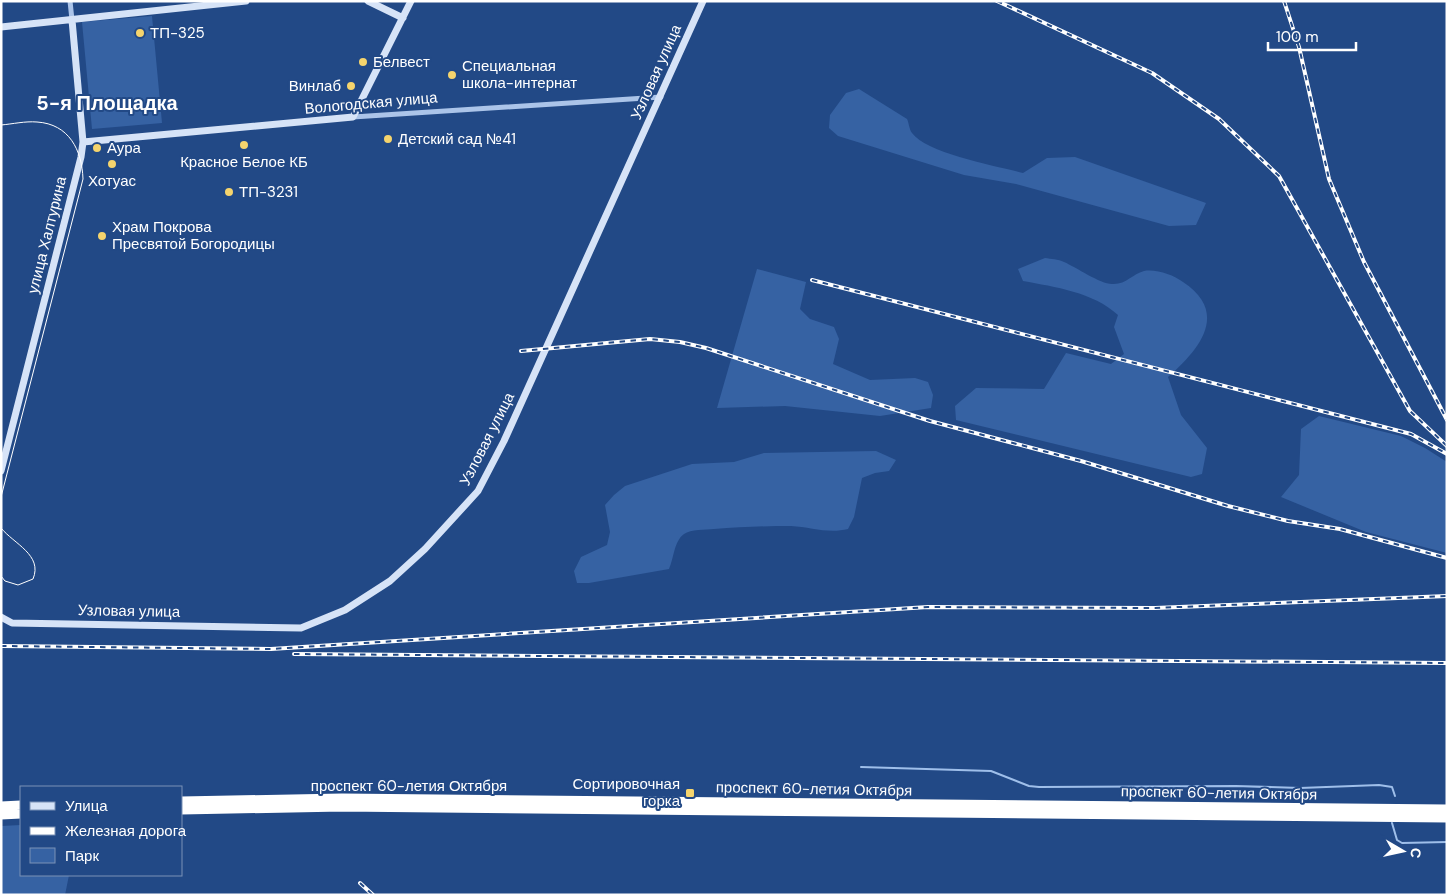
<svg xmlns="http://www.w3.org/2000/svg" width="1448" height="896" viewBox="0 0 1448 896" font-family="'DM Sans',sans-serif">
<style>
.green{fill:#3662a3}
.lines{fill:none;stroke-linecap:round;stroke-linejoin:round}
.stream{stroke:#9fbfea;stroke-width:2}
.street{stroke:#abc4e9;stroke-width:5}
.secondary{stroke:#d6e3f7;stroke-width:7}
.highway{stroke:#fff;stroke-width:9}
.tram{stroke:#fff;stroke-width:1}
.rail-casing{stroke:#fff;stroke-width:4}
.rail{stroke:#224986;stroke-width:2;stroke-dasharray:5.5;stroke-linecap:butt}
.poi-dot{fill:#f5d46d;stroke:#224986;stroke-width:2}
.labels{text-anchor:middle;stroke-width:4;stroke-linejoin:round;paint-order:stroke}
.poi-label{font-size:15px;fill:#fff;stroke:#224986;text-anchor:start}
.street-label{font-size:15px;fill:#fff;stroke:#224986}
.district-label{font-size:20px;font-weight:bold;fill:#fff;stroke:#224986}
</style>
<rect width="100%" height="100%" fill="#224986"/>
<!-- green -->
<path class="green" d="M152,16L162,123L92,129L82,22Z
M859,89L907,119C909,123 909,129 912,133C927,154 998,166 1023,173L1047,158L1075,157L1206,203L1196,225L1169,226L1016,184L964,175L838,136L829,128L830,115L846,93Z
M1045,258C1051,259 1058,259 1064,262C1076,267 1100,284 1112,284C1126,285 1132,274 1144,271C1157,269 1173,275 1183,282C1230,313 1199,350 1168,377L1181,415L1207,448L1202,474L1191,477L956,420L955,406L976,388L1044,389L1066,353L1111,364L1124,354L1114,327L1118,315C1093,292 1055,287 1023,281L1018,269Z
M757,269L806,282L800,309L810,319L834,327L839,339L833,364L870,380L915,378L928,382L933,395L931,408L880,416L785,406L717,408Z
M1319,416L1401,436L1425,448L1447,462V553L1366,532L1281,497L1299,475L1301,429Z
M876,451L896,460L889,471L875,473L862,478L854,517L848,529C828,534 811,527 791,526C765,526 740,527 714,529C705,530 691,529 684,534C674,541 674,558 669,569L589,583H577L574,571L581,557L607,545L610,532L605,505L614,495L625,486L692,464L734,462L764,453Z
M21,825V875H69L65,895H1V826Z"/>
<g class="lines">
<!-- stream -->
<path class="stream" d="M861,767L991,771L1029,786L1039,787L1236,786L1300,788L1379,785L1392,787L1395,796
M1392,823L1397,840L1402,843L1447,842"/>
<!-- street -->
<path class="street" d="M70,1L72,20
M353,117L661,97"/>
<!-- secondary -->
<path class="secondary" d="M368,1L403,18
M1,27L246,1
M83,142L353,117L411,1
M1,471L81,157L83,142L72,20
M1,617L12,623L301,628L345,610L390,581L425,549L478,491L504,441L703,1"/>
<!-- highway -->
<path class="highway" d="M181,801L342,798L1447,809
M1,806L21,805
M181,810L342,807L1447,818
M1,815L21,814"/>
<!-- tram -->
<path class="tram" d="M1,125C13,124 25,121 37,122C69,124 82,150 83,179L1,497
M1,528C14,544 43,555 33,579L18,585L5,581L1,576"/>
<defs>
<path id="rail" d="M997,1L1152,73L1219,119L1279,176L1410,411L1447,446
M1284,1L1299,47L1329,179L1364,262L1447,420
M812,280L1411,434L1447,454
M521,351L650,339L680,342L706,348L930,421L1081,461L1228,506L1288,521L1340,529L1447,558
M1,646L271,649L928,607L1155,608L1447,596
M294,654L1447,663
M360,883L373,895"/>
</defs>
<!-- rail casing -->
<use href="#rail" class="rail-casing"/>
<!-- rail -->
<use href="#rail" class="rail"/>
</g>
<!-- markers -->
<g class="poi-dot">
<circle cx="140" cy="33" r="5"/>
<circle cx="363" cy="62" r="5"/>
<circle cx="452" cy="75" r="5"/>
<circle cx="351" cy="86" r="5"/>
<circle cx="388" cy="139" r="5"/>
<circle cx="244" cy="145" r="5"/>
<circle cx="97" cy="148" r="5"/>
<circle cx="112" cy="164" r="5"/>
<circle cx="229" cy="192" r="5"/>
<circle cx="102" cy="236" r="5"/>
<rect x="685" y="788" width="10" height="10" rx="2.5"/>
</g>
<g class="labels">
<!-- poi labels -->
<g class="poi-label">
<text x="150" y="38">ТП-325</text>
<text x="373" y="67">Белвест</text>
<text x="462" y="71">Специальная<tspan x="462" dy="17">школа-интернат</tspan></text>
<text x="341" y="91" text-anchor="end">Винлаб</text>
<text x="398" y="144">Детский сад №41</text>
<text x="107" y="153">Аура</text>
<text x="244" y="167" text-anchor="middle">Красное Белое КБ</text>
<text x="112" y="186" text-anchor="middle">Хотуас</text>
<text x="239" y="197">ТП-3231</text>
<text x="112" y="232">Храм Покрова<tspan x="112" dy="17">Пресвятой Богородицы</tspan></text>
<text x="680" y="789" text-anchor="end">Сортировочная<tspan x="680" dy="17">горка</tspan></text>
</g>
<!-- street labels -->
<g class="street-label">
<text transform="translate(656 72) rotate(-66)" y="5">Узловая улица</text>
<text transform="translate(371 103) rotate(-5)" y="5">Вологодская улица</text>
<text transform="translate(47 235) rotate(-76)" y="5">улица Халтурина</text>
<text transform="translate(487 439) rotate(-63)" y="5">Узловая улица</text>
<text transform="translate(129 611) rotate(1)" y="5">Узловая улица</text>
<text x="409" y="791">проспект 60-летия Октября</text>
<text transform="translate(814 789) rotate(1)" y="5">проспект 60-летия Октября</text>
<text transform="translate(1219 793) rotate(1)" y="5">проспект 60-летия Октября</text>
</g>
<!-- district labels -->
<g class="district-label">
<text x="107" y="110">5-я Площадка</text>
</g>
</g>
<!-- border -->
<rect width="1448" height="896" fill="none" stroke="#ffffff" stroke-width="5"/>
<!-- legend -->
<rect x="20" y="786" width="162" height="90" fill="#224986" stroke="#7a92b6"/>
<rect x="30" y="802" width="25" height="8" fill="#d6e3f7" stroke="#7a92b6"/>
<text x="65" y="811" font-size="15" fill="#ffffff">Улица</text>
<rect x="30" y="827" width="25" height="8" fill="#ffffff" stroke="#7a92b6"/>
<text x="65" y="836" font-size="15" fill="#ffffff">Железная дорога</text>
<rect x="30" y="848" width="25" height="15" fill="#3662a3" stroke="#7a92b6"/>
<text x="65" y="861" font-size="15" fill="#ffffff">Парк</text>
<!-- north arrow -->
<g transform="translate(1403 851) rotate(99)" stroke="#224986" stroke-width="4" paint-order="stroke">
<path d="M0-4L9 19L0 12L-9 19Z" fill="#ffffff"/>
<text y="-8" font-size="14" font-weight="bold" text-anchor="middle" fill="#ffffff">С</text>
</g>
<!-- scale -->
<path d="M1268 42v8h88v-8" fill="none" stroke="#ffffff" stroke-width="2.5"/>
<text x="1276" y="42" font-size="15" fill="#ffffff" stroke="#224986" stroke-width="4" paint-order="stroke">100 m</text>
</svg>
